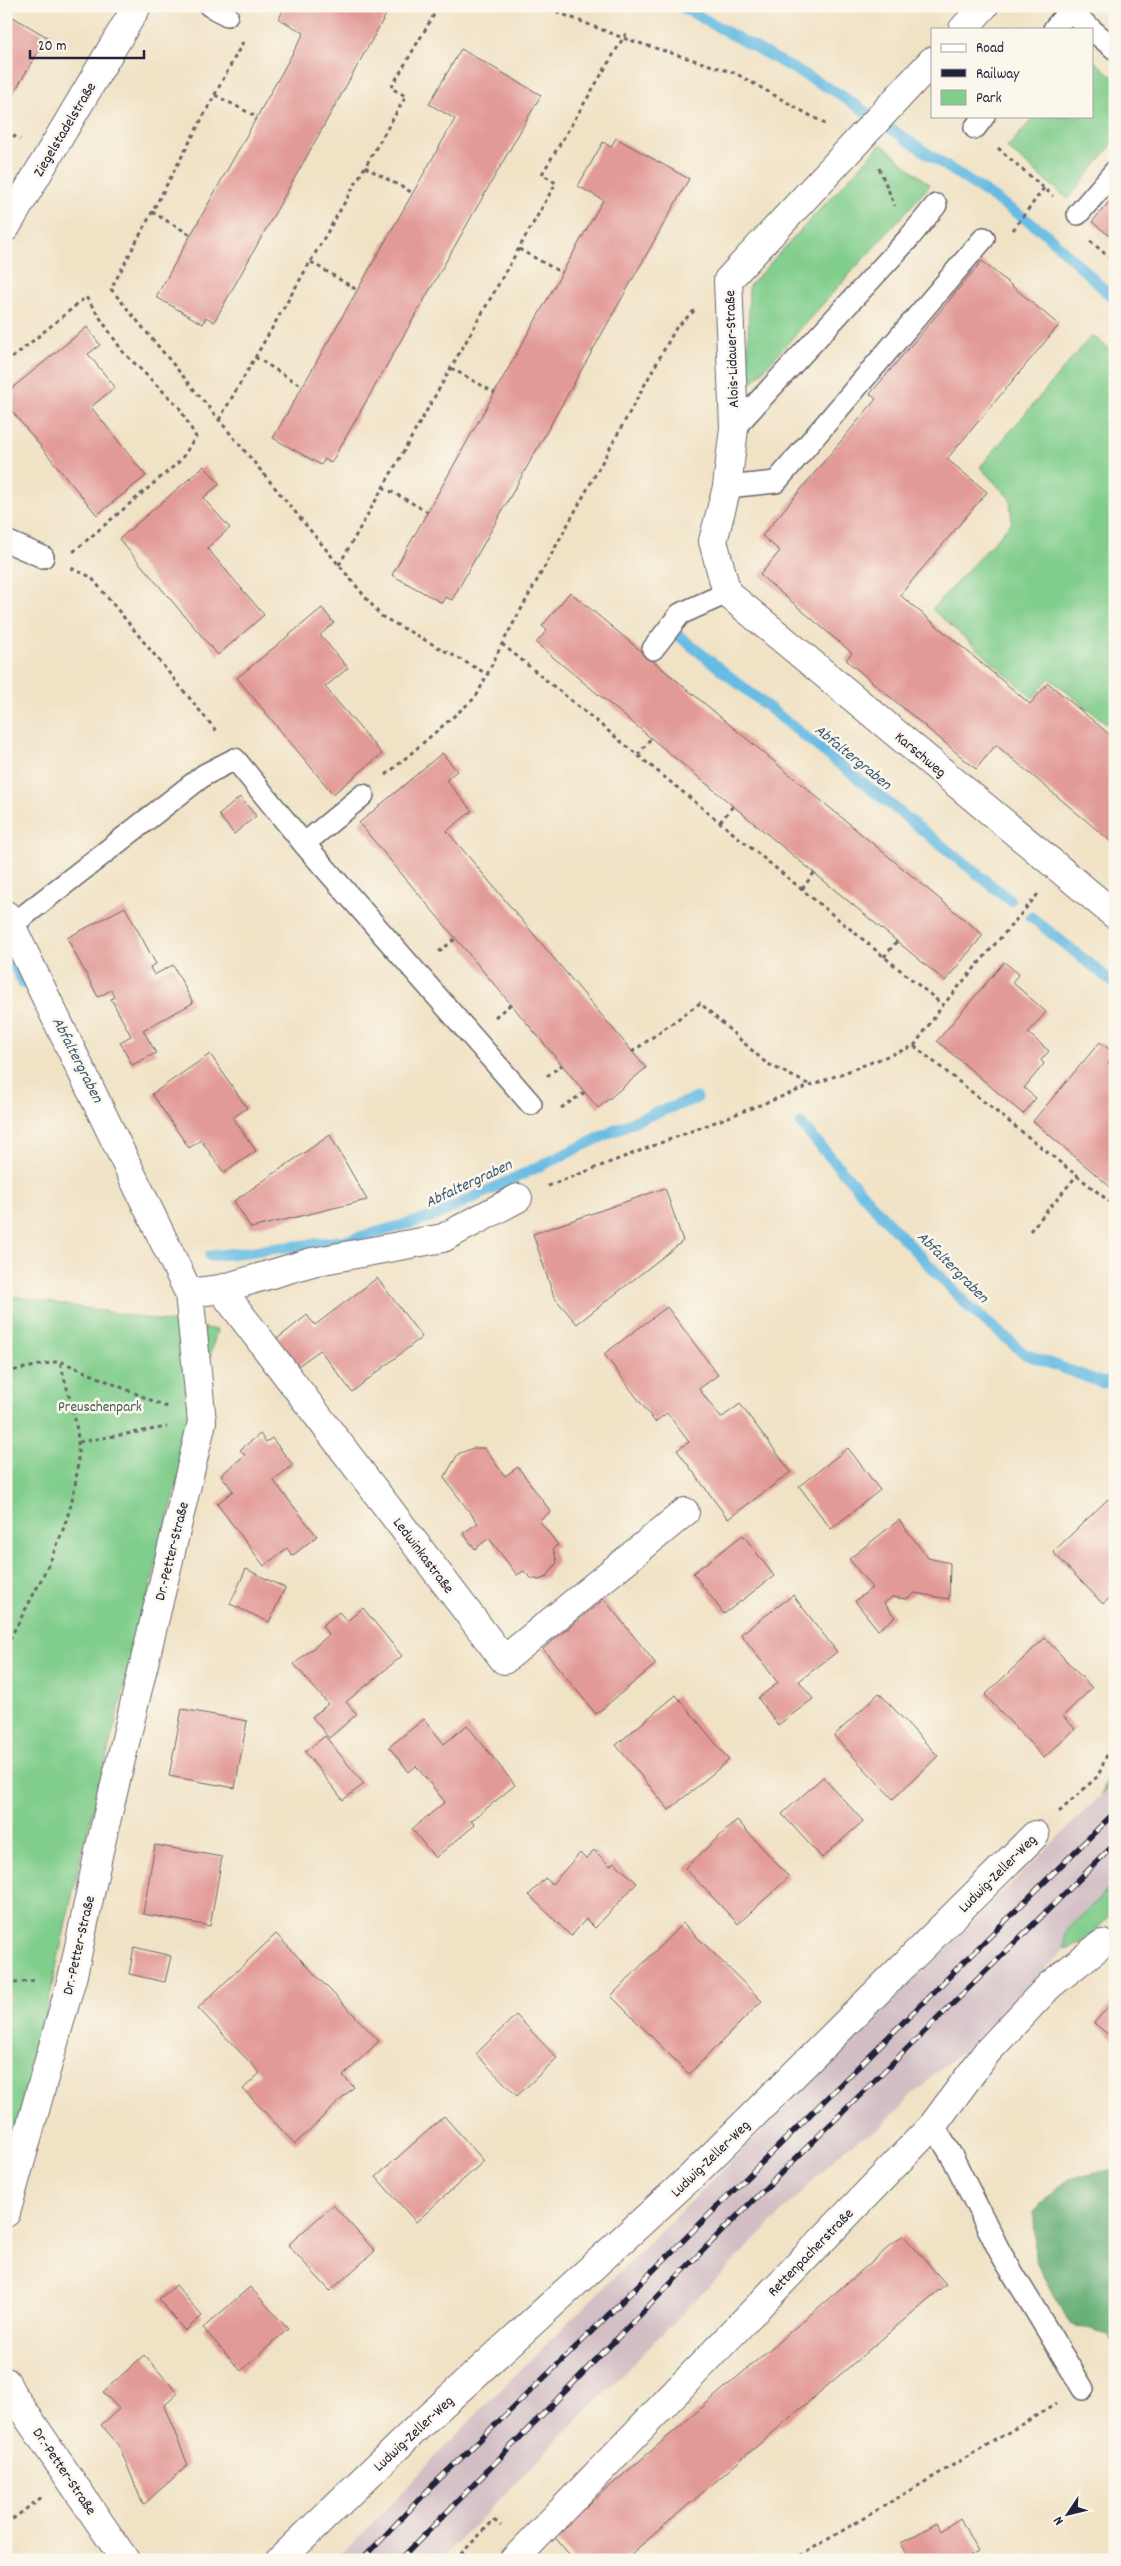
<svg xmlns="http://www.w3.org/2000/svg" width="1121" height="2566" viewBox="0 0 1121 2566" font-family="Dekko,sans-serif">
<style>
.industrial{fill:#d2bec4}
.green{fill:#80cd8c;stroke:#517864}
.forest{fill:#68b078;stroke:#45695a}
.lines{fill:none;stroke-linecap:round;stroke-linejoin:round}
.stream{stroke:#67bbe3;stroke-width:11}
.building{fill:#e29a96}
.service-casing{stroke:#6a656b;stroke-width:24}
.minor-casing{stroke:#6a656b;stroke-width:30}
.path{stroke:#6a656b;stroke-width:3;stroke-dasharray:4 4;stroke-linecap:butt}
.service{stroke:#fff;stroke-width:21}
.minor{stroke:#fff;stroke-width:28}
.rail-casing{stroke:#22223b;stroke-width:5.5}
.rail{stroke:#fbf7ec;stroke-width:4;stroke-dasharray:11;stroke-linecap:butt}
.labels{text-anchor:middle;stroke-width:5;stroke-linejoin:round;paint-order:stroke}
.street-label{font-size:15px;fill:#22223b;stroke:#fbf7ec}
.park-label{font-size:15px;fill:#435e57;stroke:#fbf7ec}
.water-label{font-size:16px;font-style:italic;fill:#3a5876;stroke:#fbf7ec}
</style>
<rect width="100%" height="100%" fill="#fbf7ec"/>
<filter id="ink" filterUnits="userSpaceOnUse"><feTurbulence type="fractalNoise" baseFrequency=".02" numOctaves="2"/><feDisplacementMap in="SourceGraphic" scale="10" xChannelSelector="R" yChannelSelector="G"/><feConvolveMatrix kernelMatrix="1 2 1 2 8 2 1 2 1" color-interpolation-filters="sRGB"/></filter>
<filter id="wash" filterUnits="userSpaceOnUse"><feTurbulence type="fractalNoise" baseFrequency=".0096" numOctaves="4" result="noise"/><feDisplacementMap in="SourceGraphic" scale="20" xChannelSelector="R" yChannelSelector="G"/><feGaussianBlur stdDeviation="1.12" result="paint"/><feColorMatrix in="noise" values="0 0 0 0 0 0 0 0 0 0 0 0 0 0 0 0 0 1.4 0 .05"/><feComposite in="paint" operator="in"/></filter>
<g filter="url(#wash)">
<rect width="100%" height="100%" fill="#f0e2c5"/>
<!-- industrial -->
<path class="industrial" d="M1115,1781V1883L1065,1932V1949L969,2046L930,2078L878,2129L845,2148L440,2560H337L487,2403Z"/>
<!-- green -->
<path class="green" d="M1092,59L1115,79V141L1068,199L1007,148L1035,116H1092Z
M881,144L930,185L748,387L749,286Z
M1092,335L1115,354V730L1049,678L1033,698L932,609L1012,522L1010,499L980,467Z
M6,1295L217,1330L81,1855L6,2194Z
M1115,1883V1911L1083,1942L1065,1949V1932Z"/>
<!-- forest -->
<path class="forest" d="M1115,1756V1781L1102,1794Z
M1115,2169V2346L1108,2335L1070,2324L1035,2259L1034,2212L1068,2179Z"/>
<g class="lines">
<!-- stream -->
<path class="stream" d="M680,6L836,92L1043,231L1115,300
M679,636L1010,900
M1031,917L1115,984
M6,950L24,984
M801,1124L883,1217L969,1307L1025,1354L1103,1383L1115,1380
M210,1256L349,1240L435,1216L639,1119L697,1098"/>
</g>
<g id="blocks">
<!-- building -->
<path class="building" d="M285,6H380L388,11L214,322L206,317L203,324L156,297L304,33L279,19Z
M6,13L47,37L6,106Z
M461,49L541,95L331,463L325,459L321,465L273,438L455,119L429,104Z
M616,138L689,179L452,600L445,597L442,603L392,575L603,200L578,186L603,142L611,147Z
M1115,195V240L1092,222Z
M982,261L1059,325L947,459L987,492L900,595L1030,704L1048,683L1115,739V845L996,745L976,769L846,660L852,653L760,575L780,551L762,536L876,399L870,394Z
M87,327L100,345L88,354L115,387L91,407L146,476L97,515L6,404V393Z
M204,466L220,484L203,498L230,528L207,548L264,615L218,655L119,539Z
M570,592L983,935L945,981L536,643L547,630L542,626Z
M322,608L334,623L320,635L348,668L325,687L382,754L333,794L237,678Z
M442,753L457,771L446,780L472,811L447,831L646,1068L598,1108L359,823Z
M240,797L256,816L234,834L219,815Z
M125,907L156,964L150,967L154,975L173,965L193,1003L143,1030L156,1053L132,1065L120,1042L131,1036L111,999L114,997L111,990L98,997L67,938Z
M1004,962L1019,974L1012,982L1046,1012L1028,1033L1049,1051L1041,1060L1044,1064L1024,1088L1036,1098L1023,1114L937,1041Z
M1100,1042L1115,1054L1108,1063L1115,1069V1191L1033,1121Z
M210,1054L247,1108L233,1118L256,1151L224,1173L201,1140L189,1148L152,1094Z
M330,1135L367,1200L251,1228L234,1201Z
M665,1188L683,1241L577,1324L554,1297L533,1234Z
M377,1278L422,1337L352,1392L320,1350L298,1366L277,1339L307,1315L315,1325Z
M667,1307L718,1375L699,1389L721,1418L740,1404L791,1472L728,1519L677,1450L689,1442L667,1413L655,1422L604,1354Z
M260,1434L266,1442L272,1438L293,1465L273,1480L317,1536L292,1556L287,1548L264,1566L217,1504L233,1491L221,1475L245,1455L240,1450Z
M473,1448H484L505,1476L518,1467L551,1512L539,1520L558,1545L553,1548L557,1562L547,1577L539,1580L531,1578L524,1571L517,1575L489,1538L475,1549L463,1533L478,1523L444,1478L458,1454Z
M848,1448L880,1490L831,1529L799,1486Z
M1108,1499L1115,1506V1593L1103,1604L1053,1552Z
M899,1520L928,1558L950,1563L949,1599L915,1593L906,1599L892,1597L884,1603L895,1617L878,1630L855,1601L872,1588L849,1559Z
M743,1535L774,1576L724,1614L693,1573Z
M246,1569L285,1588L269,1622L230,1604Z
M793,1595L837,1652L799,1681L813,1699L778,1725L758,1698L778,1683L741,1634Z
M604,1599L656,1664L596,1714L543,1649Z
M363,1608L402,1656L346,1702L357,1714L329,1738L312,1717L328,1704L294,1664L329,1635L322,1626L339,1612L347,1621Z
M1045,1638L1092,1688L1063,1716L1075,1729L1044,1758L985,1695Z
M879,1693L938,1756L893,1799L834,1736Z
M676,1695L729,1760L669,1810L616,1745Z
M182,1709L247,1721L235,1788L169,1776Z
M424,1719L444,1744L467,1725L515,1785L471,1821L475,1825L435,1858L412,1829L445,1802L416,1766L409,1772L389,1747Z
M325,1736L364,1784L343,1800L305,1752Z
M823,1777L863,1821L822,1858L782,1814Z
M737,1820L789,1877L738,1924L685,1868Z
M155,1845L222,1857L210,1926L143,1914Z
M594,1850L610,1866L614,1862L637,1883L595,1928L586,1919L571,1936L529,1895L545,1878L552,1884L580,1853L586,1859Z
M683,1923L762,2001L689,2074L611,1996Z
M276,1934L379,2041L343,2076L354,2087L295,2144L243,2089L260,2073L198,2008Z
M134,1947L171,1956L165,1982L129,1974Z
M6,1991H10L8,2010H6Z
M1115,1999V2040L1094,2023Z
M516,2015L557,2058L517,2096L476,2054Z
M444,2116L484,2161L416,2222L376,2177Z
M333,2205L375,2251L330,2291L288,2245Z
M903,2235L946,2284L624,2560H574L553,2535Z
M176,2285L202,2316L185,2331L159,2299Z
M250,2287L288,2329L241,2371L203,2328Z
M144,2355L178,2393L164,2406L188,2465L143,2505L119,2445L101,2425L119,2409L103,2392Z
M960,2518L978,2552L964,2560H910L901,2543L937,2523L941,2531Z"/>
</g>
</g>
<g filter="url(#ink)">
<use href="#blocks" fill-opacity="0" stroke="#6a656b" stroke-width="1"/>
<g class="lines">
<defs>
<path id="service" d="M210,6L227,15
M1054,29L1069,11L1091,29
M1092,30L1115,49
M975,128L984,116
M1078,214L1115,171
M734,428L909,238L936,205
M727,487L776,482L984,238
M6,541L43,557
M653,649L680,614L727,593
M304,844L531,1104
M12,925L204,775L235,759L304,844L363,795
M933,2125L953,2158L1000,2252L1083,2389"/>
<path id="minor" d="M963,29L984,6
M932,61L728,280L734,428L727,487L713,541L727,593L1115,915
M6,227L137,6
M6,915L189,1293L202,1422L99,1851L73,1975L6,2213
M221,1289L312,1262L443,1238L518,1198
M189,1293L221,1289L504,1660L685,1512
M6,2382L10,2391L125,2560
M280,2560L420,2425L693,2175L1035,1835
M514,2560L933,2125L987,2052L1050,1985L1102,1944"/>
</defs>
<!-- service casing -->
<use href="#service" class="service-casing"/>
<!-- minor casing -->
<use href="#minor" class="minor-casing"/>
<!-- path -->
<path class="path" d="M542,6L623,38L735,73L827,125
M243,42L111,289L381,616L489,675
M215,95L257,117
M6,131L20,140
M998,148L1053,196
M365,167L413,193
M879,168L895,206
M152,212L191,235
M1013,230L1044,188
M1090,241L1115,262
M519,249L562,273
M311,262L357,290
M255,357L302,386
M6,363L86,297L123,352L179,407L196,437L180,461L73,552
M451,368L495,393
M219,420L406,96L391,88L439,6
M383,487L428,512
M339,565L556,183L542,174L628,30
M71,568L91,577L218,733
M502,644L943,1005
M638,755L651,738
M386,775L476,697L502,644L676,328L696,309
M720,822L733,806
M802,889L814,873
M439,952L456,938
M884,957L897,941
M495,1017L511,1004
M914,1046L1115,1206
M632,1052L700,1003L766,1063L810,1085
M547,1076L562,1065
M561,1108L585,1092
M548,1186L914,1046L943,1005L1038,894
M1030,1231L1078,1174
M6,1372L60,1361L167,1407
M79,1442L167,1427
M6,1646C39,1583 81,1517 78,1443C78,1422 65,1384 60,1361
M1059,1812L1098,1776L1115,1736
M6,1984L37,1980
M6,2524L42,2497
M455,2560L494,2520L501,2526
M793,2560L1056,2404"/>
<!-- service -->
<use href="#service" class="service"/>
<!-- minor -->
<use href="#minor" class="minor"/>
<defs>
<path id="rail" d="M362,2560L431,2487L581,2342L1115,1812
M400,2560L722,2231L1115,1844"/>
</defs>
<!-- rail casing -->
<use href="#rail" class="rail-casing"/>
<!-- rail -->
<use href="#rail" class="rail"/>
</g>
</g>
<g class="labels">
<!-- street labels -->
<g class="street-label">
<text transform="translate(64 129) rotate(-59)" y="5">Ziegelstadelstraße</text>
<text transform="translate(731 349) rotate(-92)" y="5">Alois-Lidauer-Straße</text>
<text transform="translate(921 754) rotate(40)" y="5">Karschweg</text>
<text transform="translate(171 1551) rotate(-76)" y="5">Dr.-Petter-Straße</text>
<text transform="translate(424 1555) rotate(53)" y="5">Ledwinkastraße</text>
<text transform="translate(997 1873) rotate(-45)" y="5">Ludwig-Zeller-Weg</text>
<text transform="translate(78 1945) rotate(-77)" y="5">Dr.-Petter-Straße</text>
<text transform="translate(710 2158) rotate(-44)" y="5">Ludwig-Zeller-Weg</text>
<text transform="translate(810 2252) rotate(-46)" y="5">Rettenpacherstraße</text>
<text transform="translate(413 2433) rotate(-43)" y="5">Ludwig-Zeller-Weg</text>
<text transform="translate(65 2471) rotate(56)" y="5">Dr.-Petter-Straße</text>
</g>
<!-- park labels -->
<g class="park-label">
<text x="100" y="1411">Preuschenpark</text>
</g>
<!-- water labels -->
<g class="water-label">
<text transform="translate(854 756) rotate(39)" y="6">Abfaltergraben</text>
<text transform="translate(79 1059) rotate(63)" y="6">Abfaltergraben</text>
<text transform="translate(468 1182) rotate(-25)" y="6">Abfaltergraben</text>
<text transform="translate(954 1266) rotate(45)" y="6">Abfaltergraben</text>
</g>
</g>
<!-- margin -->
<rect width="1121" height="2566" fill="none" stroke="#fbf7ec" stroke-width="25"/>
<!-- legend -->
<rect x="931" y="28" width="162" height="90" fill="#fbf7ec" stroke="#a4a2a5"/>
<rect x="941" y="44" width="25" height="8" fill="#ffffff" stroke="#a4a2a5"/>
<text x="976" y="52" font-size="15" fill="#22223b">Road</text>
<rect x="941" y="69" width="25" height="8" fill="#22223b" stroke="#a4a2a5"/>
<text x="976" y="78" font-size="15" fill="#22223b">Railway</text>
<rect x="941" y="90" width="25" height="15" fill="#80cd8c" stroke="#a4a2a5"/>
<text x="976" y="102" font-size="15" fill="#22223b">Park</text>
<!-- north arrow -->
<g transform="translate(1068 2514) rotate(235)" stroke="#fbf7ec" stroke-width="4" paint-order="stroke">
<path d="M0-4L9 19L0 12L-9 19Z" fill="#22223b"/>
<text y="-8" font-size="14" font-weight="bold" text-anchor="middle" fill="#22223b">N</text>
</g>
<!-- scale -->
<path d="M30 50v8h114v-8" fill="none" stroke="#22223b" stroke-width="2.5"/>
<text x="38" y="50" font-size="15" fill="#22223b" stroke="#fbf7ec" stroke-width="4" paint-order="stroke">20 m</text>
</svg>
